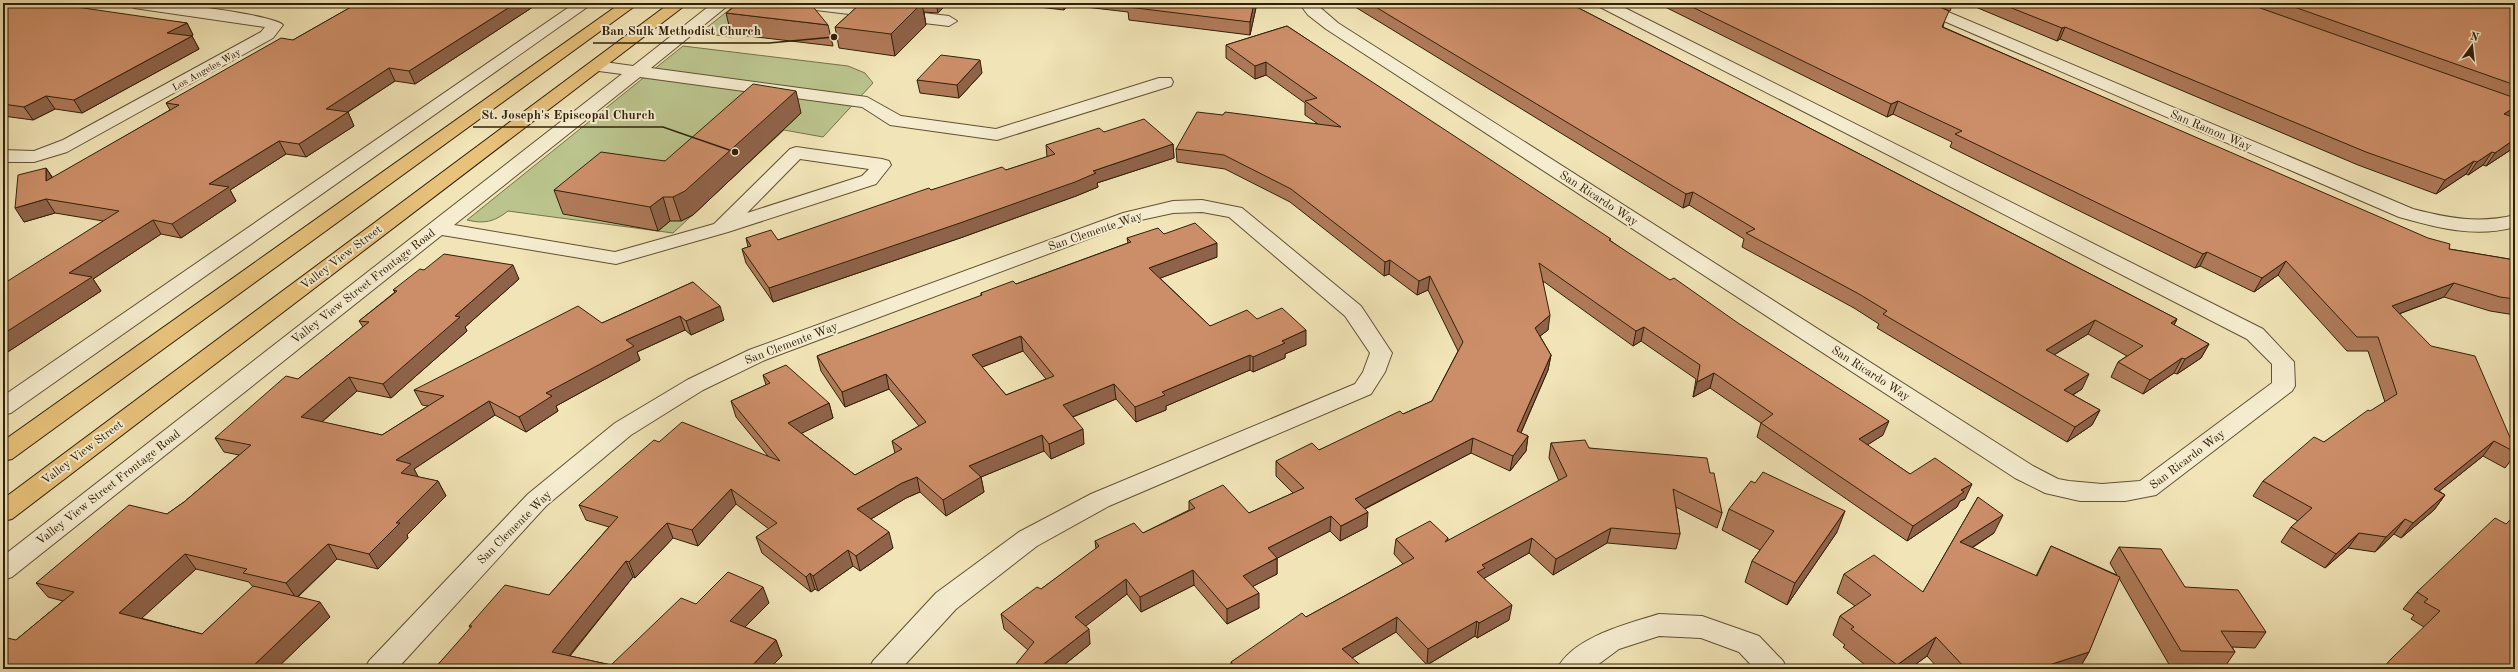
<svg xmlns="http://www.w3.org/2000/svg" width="2518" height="672" viewBox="0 0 2518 672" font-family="'Old Standard TT',serif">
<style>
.green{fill:#bbc48d;stroke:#76724a}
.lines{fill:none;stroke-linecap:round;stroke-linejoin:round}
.minor-casing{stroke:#615133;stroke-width:2}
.major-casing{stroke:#312007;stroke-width:2}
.minor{fill:#f6edd0;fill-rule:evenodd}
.major{fill:#e8c27b;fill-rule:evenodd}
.wall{fill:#af7a59;stroke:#312007;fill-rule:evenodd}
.shaded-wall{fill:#8f6349;stroke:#312007}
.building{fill:#cc8e68;stroke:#312007;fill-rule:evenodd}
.labels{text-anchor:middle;stroke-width:4;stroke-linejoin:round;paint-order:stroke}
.far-street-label{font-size:10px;fill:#312007;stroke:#f6edd0}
.street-label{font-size:12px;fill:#312007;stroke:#f6edd0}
.leader{fill:none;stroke:#312007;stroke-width:1.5}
.callout-dot{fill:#312007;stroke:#f6edd0;stroke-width:1.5}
.callout-label{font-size:13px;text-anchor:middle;font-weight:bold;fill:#312007;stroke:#f6edd0;stroke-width:4;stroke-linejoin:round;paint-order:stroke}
</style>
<rect width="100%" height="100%" fill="#f1e4b6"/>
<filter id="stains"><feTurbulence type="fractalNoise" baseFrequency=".005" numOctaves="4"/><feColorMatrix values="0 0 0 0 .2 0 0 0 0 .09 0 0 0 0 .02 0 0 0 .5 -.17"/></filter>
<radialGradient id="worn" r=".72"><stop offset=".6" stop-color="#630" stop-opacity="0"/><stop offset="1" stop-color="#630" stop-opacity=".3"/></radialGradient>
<!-- green -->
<path class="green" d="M750,4L755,17L731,37L700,33L734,6Z
M683,46L848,66L865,73L873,83L823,137L784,130L673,233L508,211C494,222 484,224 467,220Z"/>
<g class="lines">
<defs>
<path id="minor" d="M126,3C140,3 153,2 166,3C183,4 276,16 283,25L273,38L67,152L34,162H3V150L34,151L63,140L261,32L265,27L134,8Z
M575,3H593L11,413L3,415V396Z
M713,3H731L651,68L867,97L901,116L996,129L1159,78H1171L1173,82L1171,86L997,140L890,125L862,107L640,77L454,225L615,252L714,224L790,149L796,147L882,159L889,161L891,165L876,184L728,232L616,264L442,235L12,577L3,580V556L622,74L591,70L589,66L591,62L597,61L633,66ZM800,159L869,169L862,176L747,213Z
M791,3H838L949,16L957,21L949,26L799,8Z
M1299,3H1315L1338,23L2033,466L2058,479L2069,481L2102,484L2140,481L2272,383V364L2247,339L1598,6L1595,3H1615L2263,329L2294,362L2295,386L2292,391L2156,495L2125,501H2080L2045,493L2015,478L1326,29L1308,15Z
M1906,3H1927L2413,209C2448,218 2479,224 2515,215V227C2475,238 2438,228 2399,217L1909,6Z
M1202,200L1242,208L1361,306L1392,353L1385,372L1371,394L1109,506L1037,546L956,609L901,669H869L873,661L936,593L1019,532L1091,494L1355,384L1363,372L1370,353L1345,316L1229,217L1202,212L1173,213L1136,221L765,360L703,390L631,435L546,506L397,669H365L369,661L528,494L615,423L687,380L749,350L1123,213L1173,201Z
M1659,614L1702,616L1759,636L1783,661L1787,669H1755L1739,652L1701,638L1659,636L1619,649L1592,669H1557C1573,637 1627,624 1659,614Z"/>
<path id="major" d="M621,3H639L12,459L3,461V441Z
M670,3H688L12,519L3,521V499Z"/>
</defs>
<!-- minor casing -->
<use href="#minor" class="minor-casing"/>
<!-- major casing -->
<use href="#major" class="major-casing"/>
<!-- minor -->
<use href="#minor" class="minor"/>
<!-- major -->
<use href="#major" class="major"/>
</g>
<!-- wall -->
<path class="wall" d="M3,3L187,23L193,35L191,36H192L199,49L82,113L55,109L33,120L3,116Z
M358,3H539L415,84L395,81L348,112L354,126L306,157L286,154L230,190L236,201L181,238L161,234L93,279L101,291L3,355L103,221L55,213L24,222L46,168L53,178L170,110L166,103L293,40Z
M861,3H948L938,13L924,12L926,25L895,56L839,48L835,27Z
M1005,3H1257L1250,35L1129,20L1128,12L1068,5L1064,10Z
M1352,3H1569L2177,319L2174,325L2209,344L2201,358L2177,374L2174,373L2143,394L2111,377L2118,362L2127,356L2088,334L2054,355L2082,389L2073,395L2100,410L2092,425L2067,442L1877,328L1879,324L1854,308L1742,247L1744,239L1689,205L1683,208L1352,5Z
M1657,3H1930L1944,23L1943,27L2449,249L2515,260V315L2490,311L2444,297L2399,314L2515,449V455L2505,468L2483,456L2439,491L2445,495L2434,510L2401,538L2394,534L2375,552L2348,548L2325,568L2281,542L2291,527L2298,521L2253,496L2263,481L2324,442L2385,402L2368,351H2347L2278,275L2254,292L2200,266L2195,268L1950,147L1952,142L1893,114L1887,117Z
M1931,3H1953L1950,11Z
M1966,3H2515V115L2512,117L2515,118V147L2486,166L2483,165L2468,175L2466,174L2436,194L2358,165L2060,39L2057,41Z
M726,13L828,25L833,46L731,34Z
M1287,26L1611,241L1883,435L1867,445L1910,474L1965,499L1960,501L1957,507L1907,541L1757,437L1761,423L1710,388L1693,397L1696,379L1641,341L1633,346L1543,281L1548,330L1540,336L1551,355L1548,370L1521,433L1528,436L1526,451L1510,471L1471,453L1365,509L1367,527L1340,541L1330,531L1277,558V574L1253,586L1259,608L1227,624L1194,585L1141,612L1127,594L1085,626L1090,644L1059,669H1012L1028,650L1004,629L1001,614L1041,589L1096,549L1095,541L1143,533L1189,510V501L1249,513L1293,493L1276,476V461L1319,450L1403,414L1432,401L1458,351L1428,290L1417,295L1389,274L1384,276L1290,202L1225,169L1177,162L1176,149L1223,115L1318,124L1305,115V103L1266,75L1255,79L1226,58V45Z
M982,73L959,98L920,93L917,80Z
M801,113L693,215L681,221H670L658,231L563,214L554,190L665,161Z
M1104,132L1173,144L1174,158L1097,183L1098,187L1076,196L963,237L773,302L746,263L742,249L748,247L746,238L778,240L931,190L1006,170L1047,157L1046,145Z
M1164,234L1217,257L1160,278L1210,326L1257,319L1306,345L1285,354V358L1253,372L1250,370L1166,406V410L1136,422L1116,399L1073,417L1084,444L1051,459L1044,451L981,477L984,492L946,516L920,492L906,498L871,519L893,548L860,571L853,566L818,591L815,589L811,592L762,553L756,537L769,529L736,504L698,546L673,538L635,578L633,577L570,656L611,665L696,604L769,603L745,627L776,640L782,656L769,669H434L471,629L469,626L549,595L609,527L586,520L579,505L659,442L768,456L736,417L731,401L766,385L763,375L829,403L833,418L801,433L855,475L895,453L892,441L919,426L889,389L845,407L821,371L817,356L981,296V293L1016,284L1128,243L1127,238ZM1023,351L1046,379L1006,395L982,367Z
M424,270L519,279L465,327L467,331L391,398L357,391L322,422L382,435L428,406L422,405L414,390L602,323L693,282L724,320L691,335L685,330L637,352L640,360L556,406L558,411L526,432L495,415L414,469L418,477L438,481L446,496L407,535L408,538L378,569L337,559L298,597L330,617L276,669L16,640L63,601L48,597L36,583L167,514L184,502L239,455L224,452L215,438L298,379L363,327L359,321L395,292L393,290ZM196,569L249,582L253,587L202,634L141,618Z
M1551,443L1589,448L1710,473L1722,513L1717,528L1676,507L1680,534L1676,549L1607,543L1553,575L1529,553L1484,578L1509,620L1477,638L1475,636L1427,665L1396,632L1352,658L1231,669V662L1306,617L1403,564L1394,554L1396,539L1448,538V541L1559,481L1549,458Z
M1978,497L1994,533L1972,548L2036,576L2051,546L2117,575L2110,563L2119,547L2185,587L2266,632L2255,648L2232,647L2235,652L2224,668L2170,666L2119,578L2089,652L2079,669H1939L1927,656L1909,669H1870L1843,647L1845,645L1833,635L1840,616L1855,606L1837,593L1844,574L1923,592Z
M1729,509L1837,532L1787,605L1745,582L1752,561L1760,550L1722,530Z
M2506,524L2515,669L2424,627L2411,619L2414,615L2403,609L2417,592Z"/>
<!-- shaded-wall -->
<path class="shaded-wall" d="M516,3H539L415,84L409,71Z
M922,3L926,25L895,56L891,34Z
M936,3H948L938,13Z
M1063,3H1068V5L1064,10Z
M1254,3H1257L1250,35V22Z
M187,23L193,35L174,46L167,33Z
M2065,27L2060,39L2057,41L2062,28Z
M192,36L199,49L82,113L74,100Z
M980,60L982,73L959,98L957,85Z
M1266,62V75L1255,79V66Z
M389,68L395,81L332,122L326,109Z
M796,91L801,113L693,215L681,221L673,197Z
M46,96L55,109L33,120L24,107Z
M1898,101L1893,114L1887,117L1891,104Z
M2515,107V115L2496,127L2504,114Z
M348,112L354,126L306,157L299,144Z
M2515,139V147L2486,166L2495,153Z
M279,141L286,154L230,190L236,201L181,238L172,224L209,184Z
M1173,144L1174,158L1097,183L1098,187L1076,196L963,237L773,302L769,288L1093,171Z
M2492,152L2483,165L2468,175L2477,162Z
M2474,161L2466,174L2436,194L2445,180Z
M46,168L55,182L46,181Z
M1693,192L1689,205L1683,208L1686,194Z
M663,197L670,221L658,231L650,207Z
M46,199L55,213L24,222L15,208Z
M153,220L161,234L93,279L101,291L3,355V334L69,273Z
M1217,243V257L1150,282L1149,268Z
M2207,252L2200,266L2195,268L2203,254Z
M1390,260L1389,274L1384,276L1385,262Z
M2286,261L2278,275L2254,292L2262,278Z
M513,265L519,279L465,327L467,331L391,398L383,384L455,316Z
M1430,276L1428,290L1417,295L1419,281Z
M2454,283L2444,297L2382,320L2392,306Z
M720,306L724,320L691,335L686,321Z
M1550,315L1548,330L1532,342L1535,328Z
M680,316L685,330L637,352L640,360L556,406L558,411L526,432L519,417L546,393L626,340Z
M2177,319L2170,333L2171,323Z
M2095,320L2088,334L2039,364L2046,350Z
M1644,327L1641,341L1633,346L1636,331Z
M1306,330V345L1285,354V358L1253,372V357L1282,341Z
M1021,336L1023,351L975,370L972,355Z
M2209,344L2201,358L2177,374L2185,359Z
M1250,355V370L1166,406V410L1136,422L1135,407L1162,392Z
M1551,355L1548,370L1515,446L1517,431Z
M2182,358L2174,373L2143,394L2150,380Z
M1714,373L1710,388L1693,397L1697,382Z
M886,374L889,389L845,407L842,392Z
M2089,374L2082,389L2057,404L2064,390Z
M349,377L357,391L310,432L301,417Z
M1114,384L1116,399L1065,420L1063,405Z
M489,401L495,415L414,469L419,478L401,473L396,460Z
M829,403L833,418L792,438L788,423Z
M2100,410L2092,425L2067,442L2075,427Z
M1889,421L1883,435L1853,454L1859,439Z
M1083,429L1084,444L1051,459L1049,444Z
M1042,435L1044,451L981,477L984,492L946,516L943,500L969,466Z
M1528,436L1526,451L1510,471L1513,456Z
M1473,438L1471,453L1354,514L1355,499Z
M2494,441L2483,456L2423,504L2434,489Z
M917,477L920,492L906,498L861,525L857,509L902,483Z
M438,481L446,496L407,535L408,538L378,569L369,554L396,523Z
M1972,484L1965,499L1960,501L1957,507L1907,541L1913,526L1961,490Z
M731,489L736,504L698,546L692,530Z
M2445,495L2434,510L2401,538L2413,523Z
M1845,511L1837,532L1787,605L1795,583Z
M1368,512L1367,527L1340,541L1341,526Z
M2003,515L1994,533L1951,561L1960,542Z
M1331,516L1330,531L1268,563V548Z
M2405,519L2394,534L2375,552L2386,537Z
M667,523L673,538L635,578L629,562Z
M1611,528L1607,543L1553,575L1556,559Z
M889,532L893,548L860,571L856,556Z
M2359,533L2348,548L2325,568L2336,554Z
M1532,538L1529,553L1483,579L1477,572L1482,565Z
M328,544L337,559L296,598L286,583Z
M848,550L853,566L818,591L813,576Z
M185,554L196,569L131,628L119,613Z
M1277,558V574L1244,591L1243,576Z
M626,561L633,577L560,667L552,652Z
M1193,570L1194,585L1141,612L1140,597Z
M810,573L815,589L811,592L806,577Z
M1126,579L1127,594L1077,633L1075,617Z
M763,587L769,603L736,636L730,621Z
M1259,593V608L1227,624V609Z
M320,602L330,617L276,669H250Z
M1512,605L1509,620L1477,638L1479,623Z
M1397,617L1396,632L1342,664V649Z
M1477,621L1475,636L1427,665L1428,649Z
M1089,629L1090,644L1059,669H1042L1041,666Z
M1936,637L1927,656L1909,669H1895L1897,665Z
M776,640L782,656L769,669H749Z
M2089,652L2079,669H2047L2049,665Z"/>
<!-- building -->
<path class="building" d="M3,3H49L187,23L167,33L192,36L74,100L46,96L24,107L3,104Z
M358,3H516L409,71L389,68L326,109L348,112L299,144L279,141L209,184L229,187L172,224L153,220L69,273L92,277L3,334V284L119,211L46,199L15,208L18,175L46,168V181L179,105L166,103L281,38L293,40Z
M739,3H810L828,25L726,13Z
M861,3H922L891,34L835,27Z
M1131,3H1254L1250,22L1128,7Z
M1369,3H1569L2177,319L2171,323L2209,344L2185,359L2182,358L2150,380L2118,362L2143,346L2095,320L2046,350L2089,374L2064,390L2100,410L2075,427L1883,314L1887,311L1859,294L1746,233L1755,229L1693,192L1686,194Z
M1684,3H1930L1949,11L1942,27L2428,238L2450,244L2449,249L2515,260V299L2500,297L2454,283L2392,306L2431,346L2475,356L2515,449V452L2494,441L2434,489L2445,495L2413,523L2405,519L2386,537L2359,533L2336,554L2291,527L2312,508L2263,481L2314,437L2324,442L2368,410L2370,411L2397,394L2378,337H2357L2286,261L2262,278L2207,252L2203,254L1955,134L1962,131L1898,101L1891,104Z
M1999,3H2246L2515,98V107L2504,114L2515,118V139L2495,153L2492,152L2477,162L2474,161L2445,180L2366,152L2065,27L2062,28Z
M2283,3H2515V85Z
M1287,26L1611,239L1609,240L1670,280L1674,278L1738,323L1889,421L1859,439L1910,474L1935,458L1972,484L1961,490L1964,492L1913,526L1761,423L1773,414L1714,373L1697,382L1700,365L1644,327L1636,331L1539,263L1550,315L1535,328L1551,355L1517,431L1528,436L1513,456L1473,438L1355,499L1368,512L1341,526L1331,516L1268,548L1277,558L1243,576L1259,593L1227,609L1193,570L1140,597L1126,579L1075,617L1089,629L1041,666L1048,669H1012L1034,642L1001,614L1037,587L1041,589L1099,546L1095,541L1134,523L1143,533L1195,508L1189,501L1223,485L1249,513L1304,488L1276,461L1312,443L1319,450L1400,411L1403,414L1432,401L1463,342L1430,276L1419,281L1390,260L1385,262L1291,189L1224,155L1176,149L1197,112L1223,115L1225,112L1341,127L1305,101L1317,98L1266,62L1255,66L1226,45Z
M941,55L980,60L957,85L917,80Z
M753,84L796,91L685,191L673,197H663L650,207L554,190L601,152L665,161Z
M1144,119L1173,144L1093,171L1096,173L1075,182L960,223L769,288L742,249L751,246L746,238L771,230L778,240L929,188L931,190L1002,167L1006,170L1055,154L1046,145L1099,128L1104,132Z
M1195,223L1217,243L1149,268L1210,326L1247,310L1257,319L1282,308L1306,330L1282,341L1285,343L1253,357L1250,355L1162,392L1165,395L1135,407L1114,384L1063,405L1083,429L1049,444L1042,435L969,466L981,477L943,500L917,477L902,483L857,509L889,532L856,556L848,550L813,576L810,573L806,577L756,537L777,523L731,489L692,530L667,523L629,562L626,561L552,652L611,665L681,598L696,604L728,572L763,587L730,621L776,640L749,669H434L472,626H469L505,585L549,595L618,517L579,505L654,440L659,442L682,422L780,461L731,401L770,383L763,375L786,365L829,403L788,423L855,475L902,449L892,441L926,422L886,374L842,392L817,356L982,295L981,293L1013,281L1016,284L1131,242L1127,238L1158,228L1164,234ZM1021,336L1054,376L1006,395L972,355Z
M444,254L513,265L455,316L460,317L383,384L349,377L301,417L382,435L444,396L414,390L578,306L602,323L693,282L720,306L686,321L680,316L626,340L634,346L546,393L552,396L519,417L489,401L396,460L411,464L401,473L438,481L396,523H400L369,554L328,544L286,583L243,573L247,569L185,554L119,613L202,634L253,586L320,602L250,669H3V637L16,640L74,592L36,583L129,505L167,514L184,502L251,445L215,438L286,376L298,379L369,322L359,321L397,291L393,290L420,269L424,270Z
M1585,440L1589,448L1707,458L1710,473H1714L1722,513L1673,489L1680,534L1611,528L1556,559L1532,538L1482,565L1485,568L1477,572L1512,605L1479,623L1477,621L1428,649L1397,617L1342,649L1365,669H1231L1234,666L1231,662L1302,613L1306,617L1414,558L1396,539L1430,521L1448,538L1445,542L1567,476L1551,443Z
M1763,472L1845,511L1795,583L1752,561L1774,531L1729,509L1751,481L1755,483Z
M1978,497L2003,515L1960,542L2037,576L2051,546L2120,577L2089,652L2049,665L2053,669H1966L1936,637L1897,665L1851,629L1854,627L1840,616L1871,595L1844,574L1874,555L1923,592Z
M2515,515V669H2382L2391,659L2440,611L2424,602L2428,599L2417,592L2495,518L2506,524Z
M2119,547L2161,549L2185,587L2238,590L2266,632L2221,631L2235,652L2181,651Z"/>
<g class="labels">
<!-- far-street labels -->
<g class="far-street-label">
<text transform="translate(206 69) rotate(-29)" y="4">Los Angeles Way</text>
</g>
<!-- street labels -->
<g class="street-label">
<text transform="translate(2211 130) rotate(23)" y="4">San Ramon Way</text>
<text transform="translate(1599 198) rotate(33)" y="4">San Ricardo Way</text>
<text transform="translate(1095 231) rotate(-19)" y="4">San Clemente Way</text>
<text transform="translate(341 257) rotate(-37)" y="4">Valley View Street</text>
<text transform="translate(363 286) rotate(-38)" y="4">Valley View Street Frontage Road</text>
<text transform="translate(791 343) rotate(-21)" y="4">San Clemente Way</text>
<text transform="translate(1871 373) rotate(33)" y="4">San Ricardo Way</text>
<text transform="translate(82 452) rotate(-37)" y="4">Valley View Street</text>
<text transform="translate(2187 459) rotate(-37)" y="4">San Ricardo Way</text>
<text transform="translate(108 487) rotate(-38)" y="4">Valley View Street Frontage Road</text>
<text transform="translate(514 527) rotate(-45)" y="4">San Clemente Way</text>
</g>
</g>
<!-- callouts -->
<path class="leader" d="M834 37L769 43H593M735 152L663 127H473"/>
<g class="callout-dot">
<circle cx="834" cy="37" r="4"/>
<circle cx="735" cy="152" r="4"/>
</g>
<g class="callout-label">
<text x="681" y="35">Ban Sulk Methodist Church</text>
<text x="568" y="119">St. Joseph's Episcopal Church</text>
</g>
<!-- margin -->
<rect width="2518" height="672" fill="none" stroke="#f1e4b6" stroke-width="16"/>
<rect x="4" y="4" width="2510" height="664" fill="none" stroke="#312007" stroke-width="2"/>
<rect x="8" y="8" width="2502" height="656" fill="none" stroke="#312007"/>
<!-- north arrow -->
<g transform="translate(2472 46) rotate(15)" stroke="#f6edd0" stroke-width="3" paint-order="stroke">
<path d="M0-3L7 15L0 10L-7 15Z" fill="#312007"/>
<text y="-6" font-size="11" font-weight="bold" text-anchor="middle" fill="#312007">N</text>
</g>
<rect width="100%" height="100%" filter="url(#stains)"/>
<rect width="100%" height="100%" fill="url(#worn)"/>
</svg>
